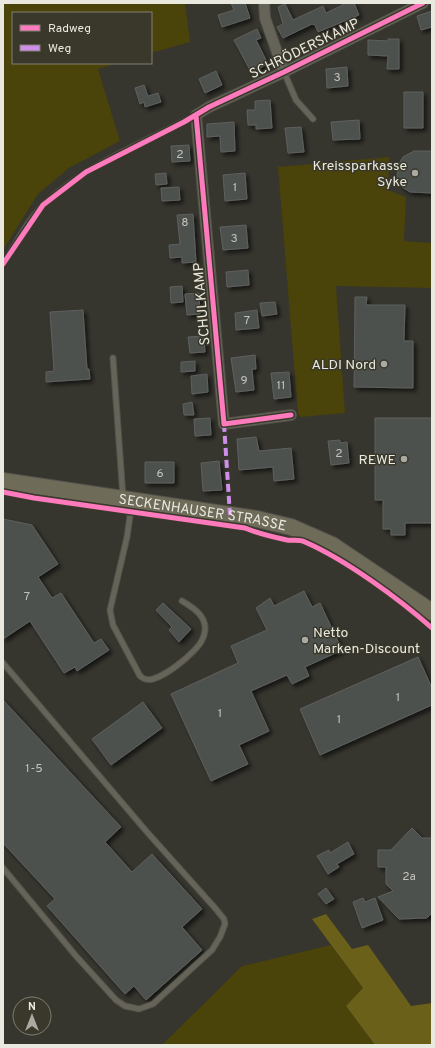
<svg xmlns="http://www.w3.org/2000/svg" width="435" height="1048" viewBox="0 0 435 1048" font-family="Overpass,sans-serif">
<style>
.green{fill:#4a430a}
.forest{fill:#6a601a}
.building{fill:#4e514e;stroke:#5e605f;filter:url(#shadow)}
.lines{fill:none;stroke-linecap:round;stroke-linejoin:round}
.lane-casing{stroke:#52514b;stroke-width:7}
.street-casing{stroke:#52514b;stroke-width:12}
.primary-casing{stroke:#52514b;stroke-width:18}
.lane{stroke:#666458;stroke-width:5}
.street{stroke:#666458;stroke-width:10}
.primary{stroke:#6e6b59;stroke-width:16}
.quiet{stroke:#ce8fe9;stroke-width:4;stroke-dasharray:8 4;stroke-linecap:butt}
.cycleway-casing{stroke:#3a382b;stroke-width:8}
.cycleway{stroke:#fd7abc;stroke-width:5}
.poi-dot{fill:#abaaa2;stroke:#3a382b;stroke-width:1.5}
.labels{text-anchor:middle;stroke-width:3;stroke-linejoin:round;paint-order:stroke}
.number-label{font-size:12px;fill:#c3c3bc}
.street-label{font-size:14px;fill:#eae9e0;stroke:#3a382b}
.poi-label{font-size:14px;fill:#eae9e0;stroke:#3a382b;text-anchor:end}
</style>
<defs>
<filter id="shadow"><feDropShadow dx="3" dy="3" stdDeviation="2" flood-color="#0009"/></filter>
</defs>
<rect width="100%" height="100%" fill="#36352e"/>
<!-- green -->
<path class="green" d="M3,3H185L190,42L151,53V13H13V63H117L98,69L120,141L69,168L38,194L3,250Z
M389,157L388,190L406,197L404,241L432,243V288L336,286L345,413L301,417L298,414L278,167Z
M331,945L363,988L346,1006L375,1045H162L242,966Z"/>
<!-- forest -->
<path class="forest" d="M326,914L352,949L368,945L411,1006L432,1003V1045H375L346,1006L363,988L312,919Z"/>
<!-- building -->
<path class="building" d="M231,3H245L250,18L222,27L218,15L234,10Z
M342,3H354L359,15L318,32L315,25L312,24L283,38L277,27L283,24L278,7L285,4L293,20L323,6L326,13L343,5Z
M432,11V27L421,30L417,16Z
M257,29L261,38L256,40L268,64L251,72L234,40Z
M388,39H399V69H387L388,56L368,55V40L388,41Z
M347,67L348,86L327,88L326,69Z
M216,71L222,85L205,93L199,79Z
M144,85L148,96L158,93L161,102L145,107L144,102L140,104L135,88Z
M404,92H423V128H404Z
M270,100L272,128L256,129V125H248L247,110H255V101Z
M359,120L360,139L333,140L331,122Z
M234,122L235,151L221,152L220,136L207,137V124Z
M301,127L304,152L288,153L285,128Z
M189,145L190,161L172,162L171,146Z
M414,151H432V193L410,192L402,187L399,182L397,176L399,164L403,157Z
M166,173L167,184L156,185L155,174Z
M245,173L247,199L225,201L223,175Z
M179,187L180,200L162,201L161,188Z
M193,214L196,262L182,263V257L170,258L169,245L180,244L177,215Z
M246,225L248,248L223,250L220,227Z
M248,270L249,285L227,287L226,272Z
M182,286L183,302L171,303L170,287Z
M199,293L200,314L187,315L185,294Z
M355,297H367L366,305H405L404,341H413V388L354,387Z
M275,302L277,314L262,316L260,303Z
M83,310L87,369H89L90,379L46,382V372L54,371L50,312Z
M257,310L259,328L236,330L235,313Z
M204,336L205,352L190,353L188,337Z
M255,355L256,369H252L254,390L236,392L231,358Z
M195,361V371L181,372V362Z
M289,372L291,397L274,399L271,373Z
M207,374L208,392L192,394L191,376Z
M192,402L194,415H184L183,404Z
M210,418L211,435L195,436L194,419Z
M375,418H432V523H405V535H391V529H383V500H375Z
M256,437L259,451L291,448L294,479L274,481L273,467L239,470L237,439Z
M340,440V443L347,442L349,463L331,465L328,441Z
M219,461L222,490L203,491L201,463Z
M145,462H174V483H145Z
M3,519L32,525L58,564L38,577L52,598L61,593L94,643L101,639L109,650L77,671L75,667L64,673L30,621L3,639Z
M304,591L312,607L320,603L342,650L305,667L309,676L292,684L287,675L251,691L269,731L239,745L248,764L211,781L171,694L238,663L231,646L267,630L256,608L270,598L274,606Z
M163,603L191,629L179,642L169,630L172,627L156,610Z
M418,657L432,688V705L320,755L300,709Z
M3,700L121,827L105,842L132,872L152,854L202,909L182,927L202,950L146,1000L134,986L125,994L47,906L55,899L3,843Z
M143,702L162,728L111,765L92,739Z
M412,828L422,838H432V913L427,918L399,919L378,897L393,891L386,884V867H378V850H391Z
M348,842L354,854L337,864L339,867L328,874L317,856L329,850L330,853Z
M326,888L334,899L326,904L318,894Z
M363,898L365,902L375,898L383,920L362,928L353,902Z"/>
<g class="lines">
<defs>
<path id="lane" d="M284,72L296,100L313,119
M3,264C15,245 29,218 44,204C87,164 145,142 196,115
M113,358L123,497
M132,502L127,537L110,610L113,625L140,676C142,677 143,679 145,679C158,684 197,652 202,640C205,635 206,627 204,622C201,612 190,606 182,601
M3,663L147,832L215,908L224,919L225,924L220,937L212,950L153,1004L139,1009L125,1006L116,1000L76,956L3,868"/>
<path id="street" d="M264,3L265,18L284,72
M291,415L224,424L196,115L209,107L284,72L423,3"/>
<g id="primary">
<path id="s1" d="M3,481L257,519L291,527L332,545L432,612"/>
</g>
</defs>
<!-- lane casing -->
<use href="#lane" class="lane-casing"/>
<!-- street casing -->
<use href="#street" class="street-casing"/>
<!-- primary casing -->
<use href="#primary" class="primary-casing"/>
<!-- lane -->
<use href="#lane" class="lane"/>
<!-- street -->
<use href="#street" class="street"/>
<!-- primary -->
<use href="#primary" class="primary"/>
<!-- quiet -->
<path class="quiet" d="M224,424L230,515"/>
<defs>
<path id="cycleway" d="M196,115L224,424L291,415
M3,264L43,205L86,172L184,122L209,107L284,72L423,3
M3,492L34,498L245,528C259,534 273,537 287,540C293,541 299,539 305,542C346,560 398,598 432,628"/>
</defs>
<!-- cycleway casing -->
<use href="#cycleway" class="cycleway-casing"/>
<!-- cycleway -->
<use href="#cycleway" class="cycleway"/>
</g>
<!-- markers -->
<g class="poi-dot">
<circle cx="415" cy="173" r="4"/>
<circle cx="384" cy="364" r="4"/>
<circle cx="404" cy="459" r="4"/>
<circle cx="305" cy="640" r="4"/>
</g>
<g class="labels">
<!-- number labels -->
<g class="number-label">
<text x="337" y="81">3</text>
<text x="180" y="158">2</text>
<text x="235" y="191">1</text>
<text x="185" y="226">8</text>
<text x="234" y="242">3</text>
<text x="247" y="324">7</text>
<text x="244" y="384">9</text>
<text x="281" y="389">11</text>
<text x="339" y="457">2</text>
<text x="160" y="477">6</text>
<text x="27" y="600">7</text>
<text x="398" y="701">1</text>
<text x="220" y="717">1</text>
<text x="339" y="723">1</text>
<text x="34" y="772">1-5</text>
<text x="409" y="880">2a</text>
</g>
<!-- street labels -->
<g class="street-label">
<text transform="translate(304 48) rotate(-26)" y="5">SCHRÖDERSKAMP</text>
<text transform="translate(201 304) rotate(-95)" y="5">SCHULKAMP</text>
<text dy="5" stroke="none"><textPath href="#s1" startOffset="202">SECKENHAUSER STRASSE</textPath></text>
</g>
<!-- poi labels -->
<g class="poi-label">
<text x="407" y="170">Kreissparkasse<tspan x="407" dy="16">Syke</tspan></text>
<text x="376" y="369">ALDI Nord</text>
<text x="396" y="464">REWE</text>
<text x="313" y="637" text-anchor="start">Netto<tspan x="313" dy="16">Marken-Discount</tspan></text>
</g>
</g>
<!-- border -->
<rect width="435" height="1048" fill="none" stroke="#eae9e0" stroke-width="8"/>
<!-- legend -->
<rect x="12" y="12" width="140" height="52" fill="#3a382b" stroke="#807f73"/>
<rect x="20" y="25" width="20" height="6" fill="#fd7abc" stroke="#807f73"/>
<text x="48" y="32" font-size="12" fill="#eae9e0">Radweg</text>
<rect x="20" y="45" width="20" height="6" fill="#ce8fe9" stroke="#807f73"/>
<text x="48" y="52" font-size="12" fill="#eae9e0">Weg</text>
<!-- north arrow -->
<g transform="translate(32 1016)"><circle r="19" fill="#3a382b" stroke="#807f73"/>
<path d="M0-3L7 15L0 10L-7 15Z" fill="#abaaa2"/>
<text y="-6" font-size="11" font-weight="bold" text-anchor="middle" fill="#eae9e0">N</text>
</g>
</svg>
